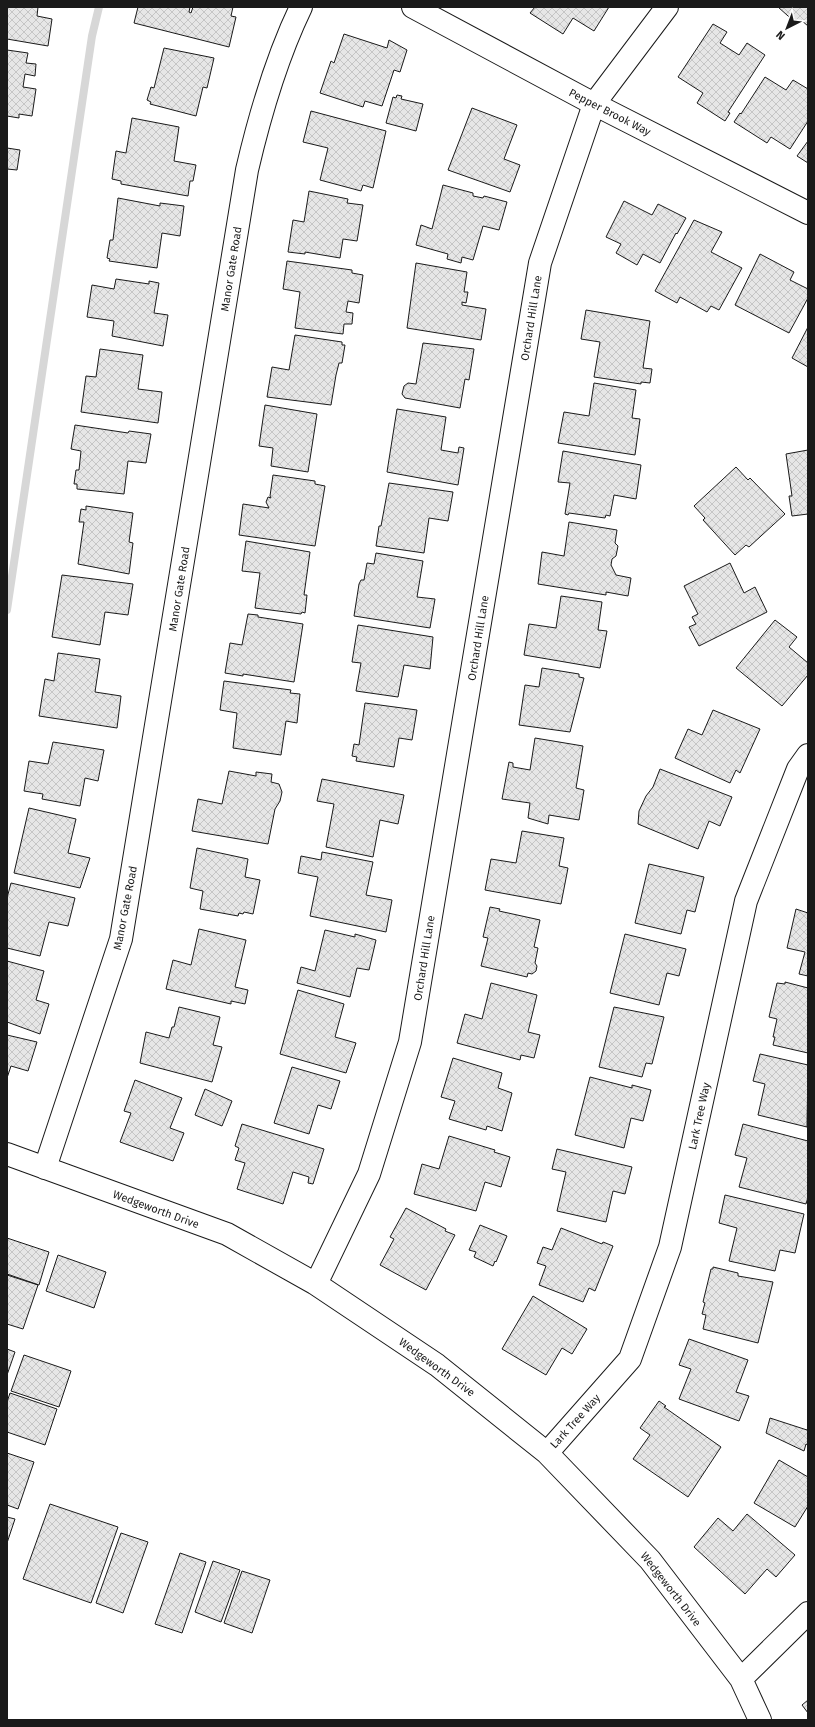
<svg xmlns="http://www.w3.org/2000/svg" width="815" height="1727" viewBox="0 0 815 1727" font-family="'Fira Sans',sans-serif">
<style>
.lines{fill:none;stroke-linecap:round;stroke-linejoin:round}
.stream{stroke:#d7d7d7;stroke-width:8}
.building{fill:url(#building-cross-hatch);stroke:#1a1a1a}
.street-casing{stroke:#1a1a1a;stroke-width:24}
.street{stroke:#fff;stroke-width:22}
.labels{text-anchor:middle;stroke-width:3;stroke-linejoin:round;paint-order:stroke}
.street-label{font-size:11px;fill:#1a1a1a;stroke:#fff}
</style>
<defs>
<pattern id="building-cross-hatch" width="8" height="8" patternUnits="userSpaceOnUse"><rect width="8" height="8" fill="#e6e6e6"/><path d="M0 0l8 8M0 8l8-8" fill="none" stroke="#c5c5c5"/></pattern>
</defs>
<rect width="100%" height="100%" fill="#fff"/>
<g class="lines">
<!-- stream -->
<path class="stream" d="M7,610L92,36L99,7"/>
</g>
<!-- building -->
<path class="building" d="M7,7H38L37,16L52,19L48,46L7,39Z
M138,7H190L189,12L191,13L193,7H233L231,16L236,17L229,47L134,23Z
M535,7H609L594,31L573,18L563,34L530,13Z
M778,7H808V26L801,20L797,24Z
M713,24L727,32L720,43L739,55L747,43L765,55L728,112L730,113L725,121L697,103L703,93L678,77Z
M344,34L387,48L389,40L407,50L400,72L394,70L382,106L365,101L363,107L320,93L331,61L334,63Z
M164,48L214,58L207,88L203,87L196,116L150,104L151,102L147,100L151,87L154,88Z
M7,50L28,53L26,63L36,64L35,76L25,74L23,87L36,89L32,116L19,114V118L7,116Z
M765,77L786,90L793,80L808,89V121L790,149L771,137L767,143L734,122L740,113L741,114Z
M397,95L402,96L401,99L423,104L416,131L386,123L393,97L396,98Z
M472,108L517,125L504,159L520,165L510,192L448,170Z
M311,111L386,131L373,188L363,185L361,191L320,180L328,148L303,142Z
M132,118L179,127L174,161L196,165L193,181H190L188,196L121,184V181L112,179L116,151L126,153Z
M808,141V163L797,156Z
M7,148L20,150L17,170L7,169Z
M443,185L473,193V196L483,198L484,196L507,202L499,230L483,226L473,260L462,257L461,263L447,259L448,254L416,245L421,225L432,229Z
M309,191L348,199L347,203L363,205L357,241L343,239L340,258L305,252V254L288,252L293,220L304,222Z
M118,198L160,206V203L184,206L180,236L162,233L157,268L109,261L110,259L107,258L110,240H113Z
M624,201L652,215L658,204L686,218L677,234L676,233L660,263L643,254L637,265L616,253L621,244L606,237Z
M694,220L722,232L711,252L742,268L719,310L711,306L707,312L680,297L677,303L655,291Z
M760,254L794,272L790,280L808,289V298L789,333L735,305Z
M287,261L352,270V273L363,275L359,303L348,301L346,312L353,313L352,324H344L343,334L295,328L300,292L283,289Z
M416,263L467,272L464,292H468L466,303L462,302V305L486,309L481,340L407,328Z
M116,279L149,284V281L159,283L154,313L168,315L163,346L112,336L114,321L87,317L92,285L114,289Z
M586,310L650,321L643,368L652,369L650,383L641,382V384L594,377L600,342L581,339Z
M808,327V367L792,358Z
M295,335L342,342V345H345L342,363H339L336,375L331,405L267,397L272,367L289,370Z
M423,343L474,349L469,380L465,379L460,408L405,398L402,394L404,386L408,383L416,384Z
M100,349L143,355L138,389L162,392L158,423L81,412L86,376L96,377Z
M594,383L636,390L632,418L640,419L635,455L558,443L564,412L589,416Z
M265,405L317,414L308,472L271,466L273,448L259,446Z
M397,409L446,417L441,450L458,453L459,447L464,448L458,485L387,472Z
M75,425L128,433L129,431L151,434L146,463L128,461L124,494L77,489V484H74L76,470H79L81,451L71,449Z
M808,450V514L792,516L789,496H792L786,454Z
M563,451L641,465L636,499L614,495L610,516L606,515L605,518L569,513L568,515L565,514L570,483L558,482Z
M736,467L748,480L750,478L785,514L749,547L746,545L735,555L703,520L705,518L694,506Z
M273,475L315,481V484L325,486L315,546L239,535L243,504L269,508L266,502L268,497L271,498L270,496Z
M389,483L453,492L448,521L429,518L424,553L376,546L379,526H381Z
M86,506L133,513L129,542L133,543L129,574L78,564L84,522H79L81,509L86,510Z
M569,522L617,530L615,543L618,546L616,556L612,559L611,565L616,575L631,578L628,596L606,592V595L538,584L542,552L564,556Z
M246,541L310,552L304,595H307L305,613L302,612L301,614L255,608L260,573L242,571Z
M376,553L423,561L417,597L435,599L430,628L354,616L359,584L361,580H364L367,563L374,564Z
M730,563L744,593L755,587L767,612L699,646L689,627L696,624L692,617L698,614L684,586Z
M62,575L133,584L128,615L105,612L100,645L52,637Z
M561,596L602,602L598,630L607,631L600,668L524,655L529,624L556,628Z
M248,614L258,615V617L303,624L294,682L243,674V676L225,673L230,643L242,645Z
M775,620L797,637L789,647L808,663V675L782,706L736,668Z
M358,625L433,637L430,669L404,665L398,697L356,691L361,663L352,662Z
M58,653L100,659L95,692L121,696L117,728L39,716L45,679L54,681Z
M542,668L579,674V677L584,678L570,732L519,725L525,685L539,687Z
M224,681L291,690L290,693L300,694L297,723L286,721L281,755L233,748L237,713L220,710Z
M365,703L417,710L412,740L399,738L394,767L356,761L357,757L352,756L354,744L359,745Z
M713,710L760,729L740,773L736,770L730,783L675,758L688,729L702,735Z
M535,738L583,746L576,788L584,790L579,820L549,815L548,824L528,818L530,803L502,799L509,762L513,763V767L530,770Z
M53,742L104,750L98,781L85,778L80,806L42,799L43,794L24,791L29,761L48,764Z
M660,769L732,797L720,826L709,821L698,849L638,824L639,811L646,796L653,787Z
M229,771L256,776V772L272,774L271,782L279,784L282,792L280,801L275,809L268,844L192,831L198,799L222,804Z
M322,779L404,795L398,824L380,820L373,857L326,847L334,804L317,801Z
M29,808L76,819L68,853L90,858L80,888L14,873Z
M522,831L564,838L559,866L568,868L561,904L485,890L491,859L516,863Z
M197,848L248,859L245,877L260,880L253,914L244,912L243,914L239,913L238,916L200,909L203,891L190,888Z
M322,852L373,862L366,895L392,900L386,932L310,916L318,877L298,873L301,856L321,860Z
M649,864L704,877L695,912L687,910L681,934L635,923Z
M11,883L75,898L68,926L49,922L40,956L7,948V898Z
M490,907L500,909L499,911L540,920L534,947L538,948L535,963L537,966L536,971L532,974L528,973L527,977L481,966L488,938L483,937Z
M796,909L808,913V976L799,974L805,952L787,948Z
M199,929L246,940L235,987L248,990L245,1004L231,1001V1004L166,989L173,960L191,965Z
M325,930L355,937V934L376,940L369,970L357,968L350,997L297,983L301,967L315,971Z
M625,934L686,949L679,976L667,973L659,1005L610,993Z
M7,961L44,971L36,1000L49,1004L40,1034L7,1022Z
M785,982L808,988V1053L773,1045L775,1037H773L777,1019L769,1017L777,983L785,984Z
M491,983L537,995L528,1032L540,1035L534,1058L521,1055L520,1060L457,1043L465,1014L482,1019Z
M298,990L344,1004L335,1037L356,1043L346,1073L280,1054Z
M179,1007L220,1017L213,1045L222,1047L212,1082L140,1063L146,1032L169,1038L172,1027H174Z
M614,1007L664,1017L652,1064L646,1063L642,1077L599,1067Z
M7,1035L37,1042L28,1071L11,1066L7,1078Z
M760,1054L808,1065L807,1127L758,1115L765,1084L753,1081Z
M453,1058L502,1073L498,1088L512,1093L502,1131L487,1126L486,1130L449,1119L455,1101L441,1097Z
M292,1067L340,1081L331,1109L318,1105L309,1134L274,1123Z
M590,1077L632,1088V1085L651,1090L643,1121L631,1118L624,1148L575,1135Z
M135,1080L182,1098L170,1128L184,1133L173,1161L120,1142L131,1113L124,1111Z
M205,1089L232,1101L222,1126L195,1115Z
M242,1124L324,1149L313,1184L308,1183L309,1177L293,1172L283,1204L237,1189L245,1163L235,1160L239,1148L235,1146Z
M743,1124L808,1141V1197L806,1204L739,1187L747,1158L735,1155Z
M449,1136L495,1150L494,1152L510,1157L501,1187L485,1182L476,1211L414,1194L422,1164L439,1169Z
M557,1149L632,1167L625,1194L613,1191L606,1222L557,1211L566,1172L552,1169Z
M725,1195L804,1214L795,1253L780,1250L775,1271L729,1261L737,1228L719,1223Z
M406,1208L446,1229L445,1231L455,1235L426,1290L380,1265L394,1239L390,1237Z
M480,1225L507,1236L496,1262L495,1261L493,1266L474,1257L476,1252L469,1250Z
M561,1228L602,1244L603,1242L613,1246L595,1291L589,1288L583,1302L539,1285L546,1266L537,1263L543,1247L552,1250Z
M7,1238L49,1252L39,1285L7,1274Z
M58,1255L106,1272L94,1308L46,1291Z
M713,1267L738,1273V1276L773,1282L758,1343L703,1329L706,1315L702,1314L705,1303L703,1302L711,1269H713Z
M7,1275L38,1285L23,1329L7,1324Z
M533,1296L587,1329L572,1354L562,1348L546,1375L502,1349Z
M689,1339L748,1360L736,1392L749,1396L739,1421L679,1399L691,1369L679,1365Z
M7,1349L15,1352L7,1375Z
M24,1355L71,1371L59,1407L11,1391Z
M10,1393L57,1409L45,1445L7,1432V1402Z
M659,1401L666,1406L664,1407L721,1447L688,1497L633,1459L650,1435L640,1428Z
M770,1418L807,1430L808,1427V1445L806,1444L804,1451L766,1433Z
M7,1453L34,1462L18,1509L7,1505Z
M779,1460L808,1477V1506L795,1527L754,1503Z
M50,1504L118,1527L91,1603L23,1579Z
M747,1514L795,1555L776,1577L767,1569L745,1594L694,1547L718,1518L733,1531Z
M7,1517L15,1519L7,1543Z
M121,1533L148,1542L123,1613L96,1603Z
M180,1553L206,1562L182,1633L155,1624Z
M213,1561L240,1570L221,1622L195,1612Z
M242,1571L270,1580L252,1633L224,1623Z
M808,1700V1713L802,1705Z"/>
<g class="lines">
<defs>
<path id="street" d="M413,7L594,104L808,213
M7,1154L227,1234L316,1284L437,1365L547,1453L650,1560L741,1679L760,1720
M45,1168L121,939L247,170C260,114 276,59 301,7
M316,1284L369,1174L410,1042L540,263L594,104L667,7
M547,1453L630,1359L670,1247L746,901L798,769L808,755
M741,1679L808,1613"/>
</defs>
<!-- street casing -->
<use href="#street" class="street-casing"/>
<!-- street -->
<use href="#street" class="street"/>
</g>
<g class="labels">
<!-- street labels -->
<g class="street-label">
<text transform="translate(610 112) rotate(27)" y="4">Pepper Brook Way</text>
<text transform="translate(231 269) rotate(-81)" y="4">Manor Gate Road</text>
<text transform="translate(531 318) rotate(-81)" y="4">Orchard Hill Lane</text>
<text transform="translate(179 589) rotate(-81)" y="4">Manor Gate Road</text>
<text transform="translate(478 638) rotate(-81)" y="4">Orchard Hill Lane</text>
<text transform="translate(125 908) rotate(-79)" y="4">Manor Gate Road</text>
<text transform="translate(424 958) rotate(-81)" y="4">Orchard Hill Lane</text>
<text transform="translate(699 1116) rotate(-78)" y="4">Lark Tree Way</text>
<text transform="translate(156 1209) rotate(20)" y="4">Wedgeworth Drive</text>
<text transform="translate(437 1367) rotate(36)" y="4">Wedgeworth Drive</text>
<text transform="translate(575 1421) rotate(-48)" y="4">Lark Tree Way</text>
<text transform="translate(671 1589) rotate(52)" y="4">Wedgeworth Drive</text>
</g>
</g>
<!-- border -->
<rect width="815" height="1727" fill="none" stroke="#1a1a1a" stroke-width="16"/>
<!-- north arrow -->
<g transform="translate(787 28) rotate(222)" stroke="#ffffff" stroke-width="3" paint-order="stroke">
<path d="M0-3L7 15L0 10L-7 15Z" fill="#1a1a1a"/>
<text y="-6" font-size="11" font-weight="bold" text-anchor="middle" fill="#1a1a1a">N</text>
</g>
</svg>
